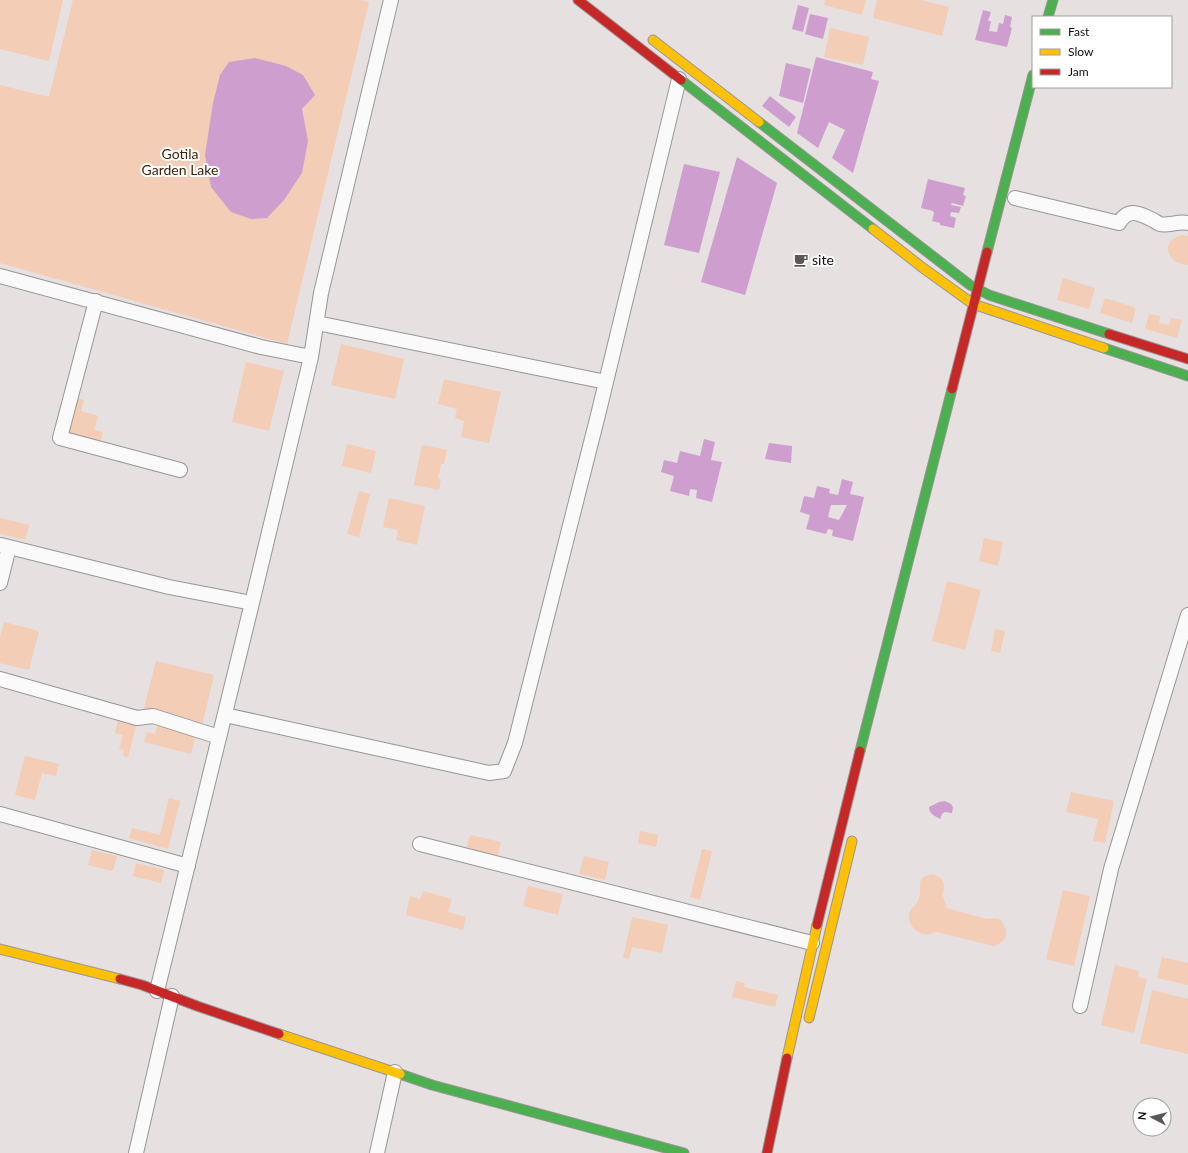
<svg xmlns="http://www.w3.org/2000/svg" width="1188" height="1153" viewBox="0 0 1188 1153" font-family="Lato,sans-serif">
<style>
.green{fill:#f3cdb6}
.water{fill:#ce9ece;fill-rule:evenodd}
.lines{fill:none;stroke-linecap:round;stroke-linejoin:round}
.street-casing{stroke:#9a9595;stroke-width:16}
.fast-casing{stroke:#9a9595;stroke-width:11}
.slow-casing{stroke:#9a9595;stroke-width:11}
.jam-casing{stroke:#9a9595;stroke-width:11}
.street{stroke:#fbfafa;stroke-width:14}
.fast{stroke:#4caf50;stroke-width:9}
.slow{stroke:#ffc107;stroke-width:9}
.jam{stroke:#c62828;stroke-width:9}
.labels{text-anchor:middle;stroke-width:4;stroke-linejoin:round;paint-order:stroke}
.park-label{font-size:14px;fill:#412209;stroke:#fff}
.poi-label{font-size:14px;fill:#110c0d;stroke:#fff;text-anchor:start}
</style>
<rect width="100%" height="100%" fill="#e6e0e0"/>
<!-- green -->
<path class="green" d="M0,0H63L49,61L0,49Z
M73,0H360L369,2L287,344L0,263V85L49,97Z
M825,0H866L862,15L824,5Z
M877,0H921L949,7L942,36L873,18Z
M830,28L869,37L863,65L824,57Z
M1182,235L1188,236V265C1183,264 1176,263 1173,259C1162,249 1171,237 1182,235Z
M1063,278L1095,288L1089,309L1057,300Z
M1105,298L1136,308L1132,323L1100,313Z
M1149,314L1160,316L1159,323L1169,325L1171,318L1182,320L1177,338L1145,329Z
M341,344L404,359L395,399L331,385Z
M246,362L284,371L269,431L232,422Z
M444,379L501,392L489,443L461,437L464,421L455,418L457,409L438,404Z
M78,398L84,400L81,411L98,416L94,430L103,432L100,443L69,435Z
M347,444L376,451L371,473L342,466Z
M422,445L447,450L444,464H441L438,478L441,479L439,490L414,485Z
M359,491L370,494L359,537L347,534Z
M389,498L425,506L417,545L396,540L398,530L383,527Z
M0,518L29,525L25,540L0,534Z
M984,538L1003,542L998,566L979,561Z
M947,581L981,590L965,650L932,641Z
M4,622L39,631L29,670L0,663V637Z
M995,629L1005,631L1000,653L991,651Z
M156,661L214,675L201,730L142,716Z
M118,721L136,726L128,757L123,756L124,750L119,749L123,735L115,733Z
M158,724L196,734L191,754L144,742L147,732L155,734Z
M25,756L59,764L56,776L42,773L35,800L15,795Z
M1071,792L1114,801L1105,843L1093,841L1098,819L1066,812Z
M169,798L180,801L168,849L129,838L132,828L160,835Z
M640,831L658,835L656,847L638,843Z
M470,835L501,842L497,858L466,850Z
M702,849L712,851L700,900L690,897Z
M92,850L117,856L113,871L88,865Z
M584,856L609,862L605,880L579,874Z
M136,863L164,870L161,883L133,876Z
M933,874C943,877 947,885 942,894L947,908L986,919L995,918L1001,920L1004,925L1006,930V936L1003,941L999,944L994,946L936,932C925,939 909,930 909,916C909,909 916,906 918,901C924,889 913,877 933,874Z
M528,886L563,894L558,915L523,906Z
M1063,890L1090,896L1074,966L1046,959Z
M423,891L452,899L448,912L466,917L463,930L406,915L410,896L420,899Z
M632,917L668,925L662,953L632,947L629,959L623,958Z
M1162,957L1188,963V985L1157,978Z
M1115,965L1139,971L1138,977L1147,979L1134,1033L1101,1025Z
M736,981L745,983L744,987L778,995L775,1007L732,997Z
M1152,990L1188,999V1054L1140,1043Z"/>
<!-- water -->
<path class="water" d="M798,5L809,8L803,32L792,29Z
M983,10L991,12L988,21H991L989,31L997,32L999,23L1003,24L1005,15L1012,17L1010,27L1012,28L1007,47L975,40Z
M810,14L828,18L823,39L805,34Z
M816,57L873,72L871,79L879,81L853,173L832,158L845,130L829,122L818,148L797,133Z
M255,58L286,66L303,75L315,95L302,109L308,141L302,173L284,200L267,218L251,219L231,212L211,187L205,155L213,103L220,75L229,62Z
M786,63L811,69L803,103L779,96Z
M770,96L796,117L789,127L762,106Z
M737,157L777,183L745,295L701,282Z
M684,164L720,172L699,253L664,245Z
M928,179L965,188L963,195L966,196L963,206L952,203L951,205L961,207L959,213L951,212L950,216L956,218L954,228L940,225V223L932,221L934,213L933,212V211L921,208Z
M704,439L715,442L711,460L722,462L712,502L696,498L697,490L690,489L689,496L670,491L674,476L661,472L664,460L677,463L680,451L700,456Z
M769,443L792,446L791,463L765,459Z
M842,479L853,482L850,494L864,497L853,541L832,536L833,530L828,529L826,534L806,529L810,515L800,512L804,496L814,498L817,486L830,489L829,493L838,495ZM831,505H847L839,520L828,517Z
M945,801L951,804L953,807L952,813L945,812L942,814L940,819C935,816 929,814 929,807L939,802Z"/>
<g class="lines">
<defs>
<path id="street" d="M1015,198L1119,223C1128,208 1138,213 1151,219C1154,220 1157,223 1160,224C1168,226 1178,221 1188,223
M0,276L261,347L311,357
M96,301L60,438L180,470
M317,323L606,382
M9,547L169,587L252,603
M0,583L9,547L1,545
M0,679L137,718L153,716L219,737
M225,715L489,773L504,771L515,743L599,411L679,79
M0,814L188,866
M420,844L812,943
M157,991L252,603L311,357L321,293L391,0
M1080,1006L1111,869L1188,615
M136,1153L172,996
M377,1153L395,1072"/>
<path id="fast" d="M1048,17L1053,0
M681,80L873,229
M759,122L970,285L989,295L1109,334
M987,252L1033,75
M1104,348L1188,376
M860,751L952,389
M400,1074L432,1085L684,1153"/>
<path id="slow" d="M653,40L759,122
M873,229L923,268L973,304L1104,348
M0,949L120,979
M809,1018L852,841
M279,1034L400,1074
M787,1058L817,925"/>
<path id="jam" d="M578,0L681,80
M1109,334L1188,359
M952,389L987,252
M817,925L860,751
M120,979L142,985L197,1006L279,1034
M767,1153L787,1058"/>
</defs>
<!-- street casing -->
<use href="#street" class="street-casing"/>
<!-- fast casing -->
<use href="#fast" class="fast-casing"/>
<!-- slow casing -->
<use href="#slow" class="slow-casing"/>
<!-- jam casing -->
<use href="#jam" class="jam-casing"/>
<!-- street -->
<use href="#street" class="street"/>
<!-- fast -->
<use href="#fast" class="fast"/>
<!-- slow -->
<use href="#slow" class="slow"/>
<!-- jam -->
<use href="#jam" class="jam"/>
</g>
<!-- icons -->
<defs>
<symbol id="cafe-bare" viewBox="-9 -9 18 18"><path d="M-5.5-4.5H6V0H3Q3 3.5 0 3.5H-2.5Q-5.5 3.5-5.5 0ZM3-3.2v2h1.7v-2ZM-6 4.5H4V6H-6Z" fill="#5c5657" stroke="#fff" stroke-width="2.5" paint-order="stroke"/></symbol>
</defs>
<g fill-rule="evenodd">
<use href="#cafe-bare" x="791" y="250" width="20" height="20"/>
</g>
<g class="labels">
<!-- park labels -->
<g class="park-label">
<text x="180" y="159">Gotila<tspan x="180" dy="16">Garden Lake</tspan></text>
</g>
<!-- poi labels -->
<g class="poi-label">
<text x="812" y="265">site</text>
</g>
</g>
<!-- legend -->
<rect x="1032" y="16" width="140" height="72" fill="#ffffff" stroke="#a09e9e"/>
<rect x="1040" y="29" width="20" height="6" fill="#4caf50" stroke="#a09e9e"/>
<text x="1068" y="36" font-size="12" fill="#110c0d">Fast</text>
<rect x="1040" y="49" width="20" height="6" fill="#ffc107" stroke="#a09e9e"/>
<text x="1068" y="56" font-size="12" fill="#110c0d">Slow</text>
<rect x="1040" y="69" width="20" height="6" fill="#c62828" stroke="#a09e9e"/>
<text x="1068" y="76" font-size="12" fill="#110c0d">Jam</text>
<!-- north arrow -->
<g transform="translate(1152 1117) rotate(277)"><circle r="19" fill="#ffffff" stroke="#a09e9e"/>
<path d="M0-3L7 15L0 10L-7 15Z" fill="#5c5657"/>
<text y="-6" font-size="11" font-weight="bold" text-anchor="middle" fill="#110c0d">N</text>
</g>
</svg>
